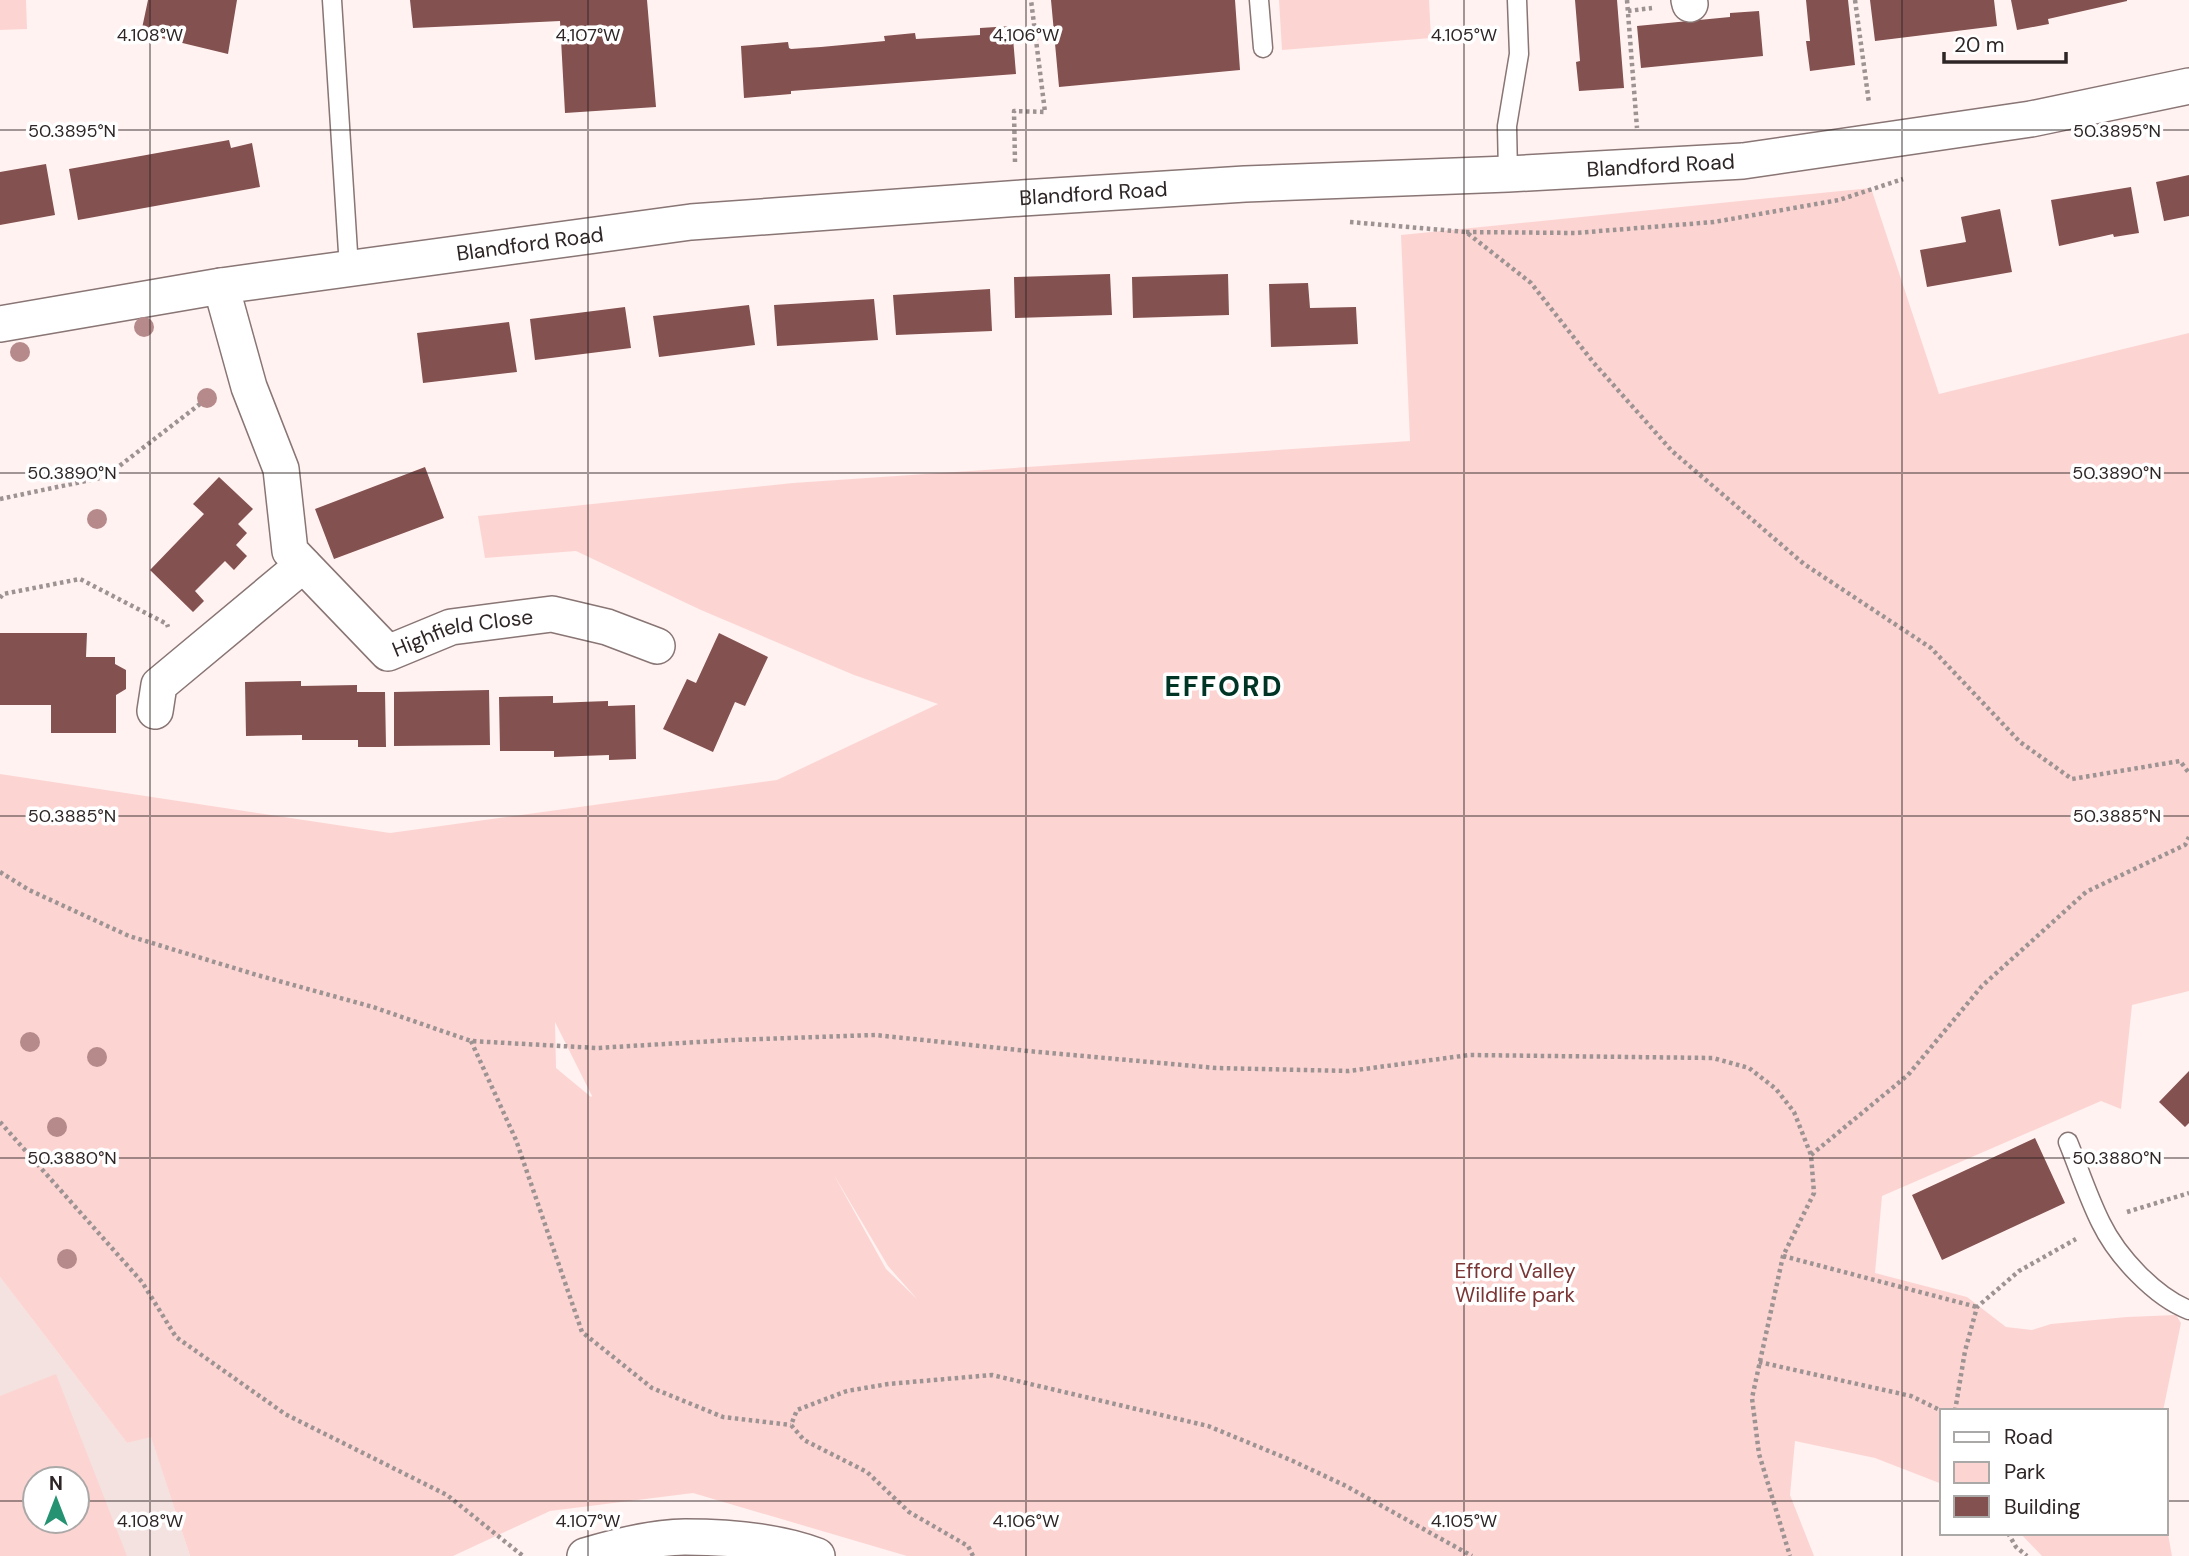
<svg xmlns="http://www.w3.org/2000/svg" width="2189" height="1556" viewBox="0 0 2189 1556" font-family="'DM Sans',sans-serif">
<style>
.built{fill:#f4e2e0;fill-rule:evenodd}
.green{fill:#fcd5d3;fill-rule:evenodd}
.building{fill:#83514f}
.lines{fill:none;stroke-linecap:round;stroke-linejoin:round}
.lane-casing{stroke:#887574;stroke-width:21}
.street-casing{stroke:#887574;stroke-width:38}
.path{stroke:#9e9393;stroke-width:4.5;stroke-dasharray:3.5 3.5;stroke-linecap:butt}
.lane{stroke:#fff;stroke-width:18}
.street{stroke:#fff;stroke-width:35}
.tree{fill:#b68a8a}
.ticks{fill:none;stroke:#2e2626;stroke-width:2;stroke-opacity:0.45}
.labels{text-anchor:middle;stroke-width:7;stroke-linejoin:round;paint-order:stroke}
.street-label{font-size:21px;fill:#2e2626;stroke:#fff}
.park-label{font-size:21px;fill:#7a3535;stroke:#fff}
.district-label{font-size:28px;font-weight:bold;letter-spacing:2px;fill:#003425;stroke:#fff}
.ticks-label{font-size:18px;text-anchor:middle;fill:#2e2626;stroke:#fff;stroke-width:7;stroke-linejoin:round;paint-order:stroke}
</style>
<rect width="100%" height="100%" fill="#fff2f1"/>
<!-- built -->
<path class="built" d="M0,1277L127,1443L151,1436L190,1556H0ZM35,1479H77V1521H35Z"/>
<!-- green -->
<path class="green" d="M0,0H26L27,29L0,30Z
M1279,0H1429L1431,38L1282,50Z
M1871,188L1939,394L2189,333V991L2132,1005L2121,1109L2101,1101L1882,1196L1875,1273L1967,1297L2006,1327L2032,1330L2051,1324L2127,1317L2176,1315L2181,1323L2163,1411H1942V1484L1875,1458L1795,1441L1790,1495L1814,1556H907L693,1493L550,1511L453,1556H190L151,1437L127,1443L0,1277V774L390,833L777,780L938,704L854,675L701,610L576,551L485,558L478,516L793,483L1410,441L1401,235ZM555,1022L592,1096L591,1097L556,1068ZM834,1175L888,1266L917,1299L886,1269Z
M56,1374L127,1556H0V1396ZM35,1479H77V1521H35Z
M2166,1523L2172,1556H2042L2020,1533H2166Z"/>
<!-- building -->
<path class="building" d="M148,0H237L228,54L141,33Z
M410,0H647L656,107L565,113L560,21L413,28Z
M1051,0H1235L1240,70L1059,87Z
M1575,0H1617L1624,88L1579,91L1576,62L1580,61Z
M1806,0H1848L1855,65L1810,71L1806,41H1810Z
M1870,0H1994L1997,26L1875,41Z
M2011,0H2127V1L2048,19L2049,24L2017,30Z
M1759,11L1763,56L1641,68L1637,26L1730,17V13Z
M1012,26L1016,74L791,91V94L744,98L741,46L788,42L789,48L791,49L821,47L885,41L884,36L915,33L916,39L980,35V28Z
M229,140L231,148L252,143L260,187L78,220L69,169Z
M46,164L55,215L0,225V172Z
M2189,175V216L2164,221L2156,182Z
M2131,187L2139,233L2114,237L2113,234L2059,246L2051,200Z
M2000,209L2012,272L1927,287L1920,250L1966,242L1961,217Z
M1110,274L1112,315L1015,318L1014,277Z
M1228,274L1229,315L1133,318L1132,277Z
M1308,283L1310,308L1356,307L1358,344L1271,347L1269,284Z
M990,289L992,331L896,335L893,295Z
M874,299L878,340L777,346L774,305Z
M749,305L755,345L659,357L653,316Z
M625,307L631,348L535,360L530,319Z
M509,322L517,372L423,383L417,333Z
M425,467L444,518L334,559L315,509Z
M219,477L253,509L238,524L247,533L236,545L247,556L234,570L225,561L195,591L204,601L193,612L150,570L204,514L193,504Z
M0,633H87L86,657H115V664L126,670V689L116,695V733H51V705H0Z
M719,633L768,657L745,706L735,702L713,752L663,729L687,679L696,683Z
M301,681V686L357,685V692H385L386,747H358V740H302V735L246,736L245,682Z
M489,690L490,745L394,746V692Z
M553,696V703L608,701V706L635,705L636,759L609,760V755L554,757V751H500L499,697Z
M2189,1071V1123L2185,1127L2159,1102Z
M2035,1138L2065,1203L1942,1260L1912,1195Z"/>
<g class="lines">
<defs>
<path id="lane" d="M332,0L349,268
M1259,0L1263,48
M1508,174L1507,126L1519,54L1517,0
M2068,1142C2079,1169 2088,1197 2101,1223C2117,1256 2155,1297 2189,1310"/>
<g id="street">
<path d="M1689,0L1690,4"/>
<path id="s1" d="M221,286L249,387L281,469L290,551L388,653L451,627L552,614L607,627L657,646"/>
<path id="s2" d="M0,324L221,286L691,222L1022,198L1245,184L1508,174L1743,161L2031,119L2189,86"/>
<path d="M155,711L159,685L303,565"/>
<path d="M585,1556C615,1547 654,1537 685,1537C728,1537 777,1541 817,1556"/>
</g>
</defs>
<!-- lane casing -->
<use href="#lane" class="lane-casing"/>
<!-- street casing -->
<use href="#street" class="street-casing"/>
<!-- path -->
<path class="path" d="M1627,0L1637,128
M1855,0L1869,103
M1628,11L1652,8
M1015,162L1014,111L1045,112L1031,0
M1350,222L1466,232L1531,283L1593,362L1672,451L1804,564L1931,648L2020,742L2072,779L2180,761L2189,773
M1466,232L1575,233L1714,222L1839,200L1903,179
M0,499L105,477L200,404L212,400
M0,598L3,594L80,579L167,624L168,627
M0,872L29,890L129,936L257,975L373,1007L471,1041L597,1048L732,1040L875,1035L1028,1051L1216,1068L1349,1071L1469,1055L1713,1058L1749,1068L1776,1089L1794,1112L1811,1155L1814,1193L1783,1256L1752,1398L1759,1454L1790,1556
M471,1041L516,1140L582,1332L652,1388L723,1417L791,1425
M0,1122L142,1282L176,1337L285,1414L447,1495L523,1556
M1811,1155L1908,1075L1982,986L2086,892L2185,845L2189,837
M2127,1212L2189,1193
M1783,1256L1977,1307
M1759,1362L1911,1396L1942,1411
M1955,1411L1965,1351L1977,1307L2019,1271L2076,1239
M2008,1533L2016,1547L2027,1556
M973,1556L968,1546L909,1512L867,1472L804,1440L791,1425L797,1410L847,1391L888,1384L992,1375L1208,1426L1293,1461L1346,1486L1472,1556"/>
<!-- lane -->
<use href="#lane" class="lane"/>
<!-- street -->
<use href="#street" class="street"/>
</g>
<!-- trees -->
<g class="tree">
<circle cx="144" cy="327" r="10"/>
<circle cx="20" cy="352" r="10"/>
<circle cx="207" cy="398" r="10"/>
<circle cx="97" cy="519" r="10"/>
<circle cx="30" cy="1042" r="10"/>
<circle cx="97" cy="1057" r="10"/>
<circle cx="57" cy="1127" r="10"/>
<circle cx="67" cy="1259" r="10"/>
</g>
<!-- ticks -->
<path class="ticks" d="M150,0V1556M588,0V1556M1026,0V1556M1464,0V1556M1902,0V1556M0,130H2189M0,473H2189M0,816H2189M0,1158H2189M0,1501H35M77,1501H1942M2166,1501H2189"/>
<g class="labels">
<!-- street labels -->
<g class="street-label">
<text dy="7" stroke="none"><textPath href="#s2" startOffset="1670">Blandford Road</textPath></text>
<text dy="7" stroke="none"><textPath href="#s2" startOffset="1102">Blandford Road</textPath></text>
<text dy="7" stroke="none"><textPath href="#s2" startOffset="536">Blandford Road</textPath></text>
<text dy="7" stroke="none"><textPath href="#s1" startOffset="495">Highfield Close</textPath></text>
</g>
<!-- park labels -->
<g class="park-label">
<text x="1515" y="1278">Efford Valley<tspan x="1515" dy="24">Wildlife park</tspan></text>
</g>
<!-- district labels -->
<g class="district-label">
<text x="1224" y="696">EFFORD</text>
</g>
</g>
<g class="ticks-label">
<text x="150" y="41">4.108°W</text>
<text x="588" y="41">4.107°W</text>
<text x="1026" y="41">4.106°W</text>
<text x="1464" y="41">4.105°W</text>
<text x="72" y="137">50.3895°N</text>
<text x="2117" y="137">50.3895°N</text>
<text x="72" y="479">50.3890°N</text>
<text x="2117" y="479">50.3890°N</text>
<text x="72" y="822">50.3885°N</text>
<text x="2117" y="822">50.3885°N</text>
<text x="72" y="1164">50.3880°N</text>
<text x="2117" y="1164">50.3880°N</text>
<text x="150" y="1527">4.108°W</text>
<text x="588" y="1527">4.107°W</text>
<text x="1026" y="1527">4.106°W</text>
<text x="1464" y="1527">4.105°W</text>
</g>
<!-- legend -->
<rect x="1940" y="1409" width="228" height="126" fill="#ffffff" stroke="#aba8a8" stroke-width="2"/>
<rect x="1954" y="1432" width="35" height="10" fill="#ffffff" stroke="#aba8a8" stroke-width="2"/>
<text x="2004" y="1444" font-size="21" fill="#2e2626">Road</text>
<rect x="1954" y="1462" width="35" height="21" fill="#fcd5d3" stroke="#aba8a8" stroke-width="2"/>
<text x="2004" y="1479" font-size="21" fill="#2e2626">Park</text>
<rect x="1954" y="1496" width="35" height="21" fill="#83514f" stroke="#aba8a8" stroke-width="2"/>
<text x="2004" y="1514" font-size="21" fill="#2e2626">Building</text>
<!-- north arrow -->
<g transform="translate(56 1500)"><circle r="33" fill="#ffffff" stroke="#aba8a8" stroke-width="2"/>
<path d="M0-5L12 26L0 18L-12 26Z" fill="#259272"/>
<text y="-10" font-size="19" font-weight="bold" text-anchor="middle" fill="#2e2626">N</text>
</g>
<!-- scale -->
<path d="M1944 52v10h122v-10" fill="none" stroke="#2e2626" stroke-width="3.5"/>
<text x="1954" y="52" font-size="21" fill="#2e2626" stroke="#ffffff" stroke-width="5" paint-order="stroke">20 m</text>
</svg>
